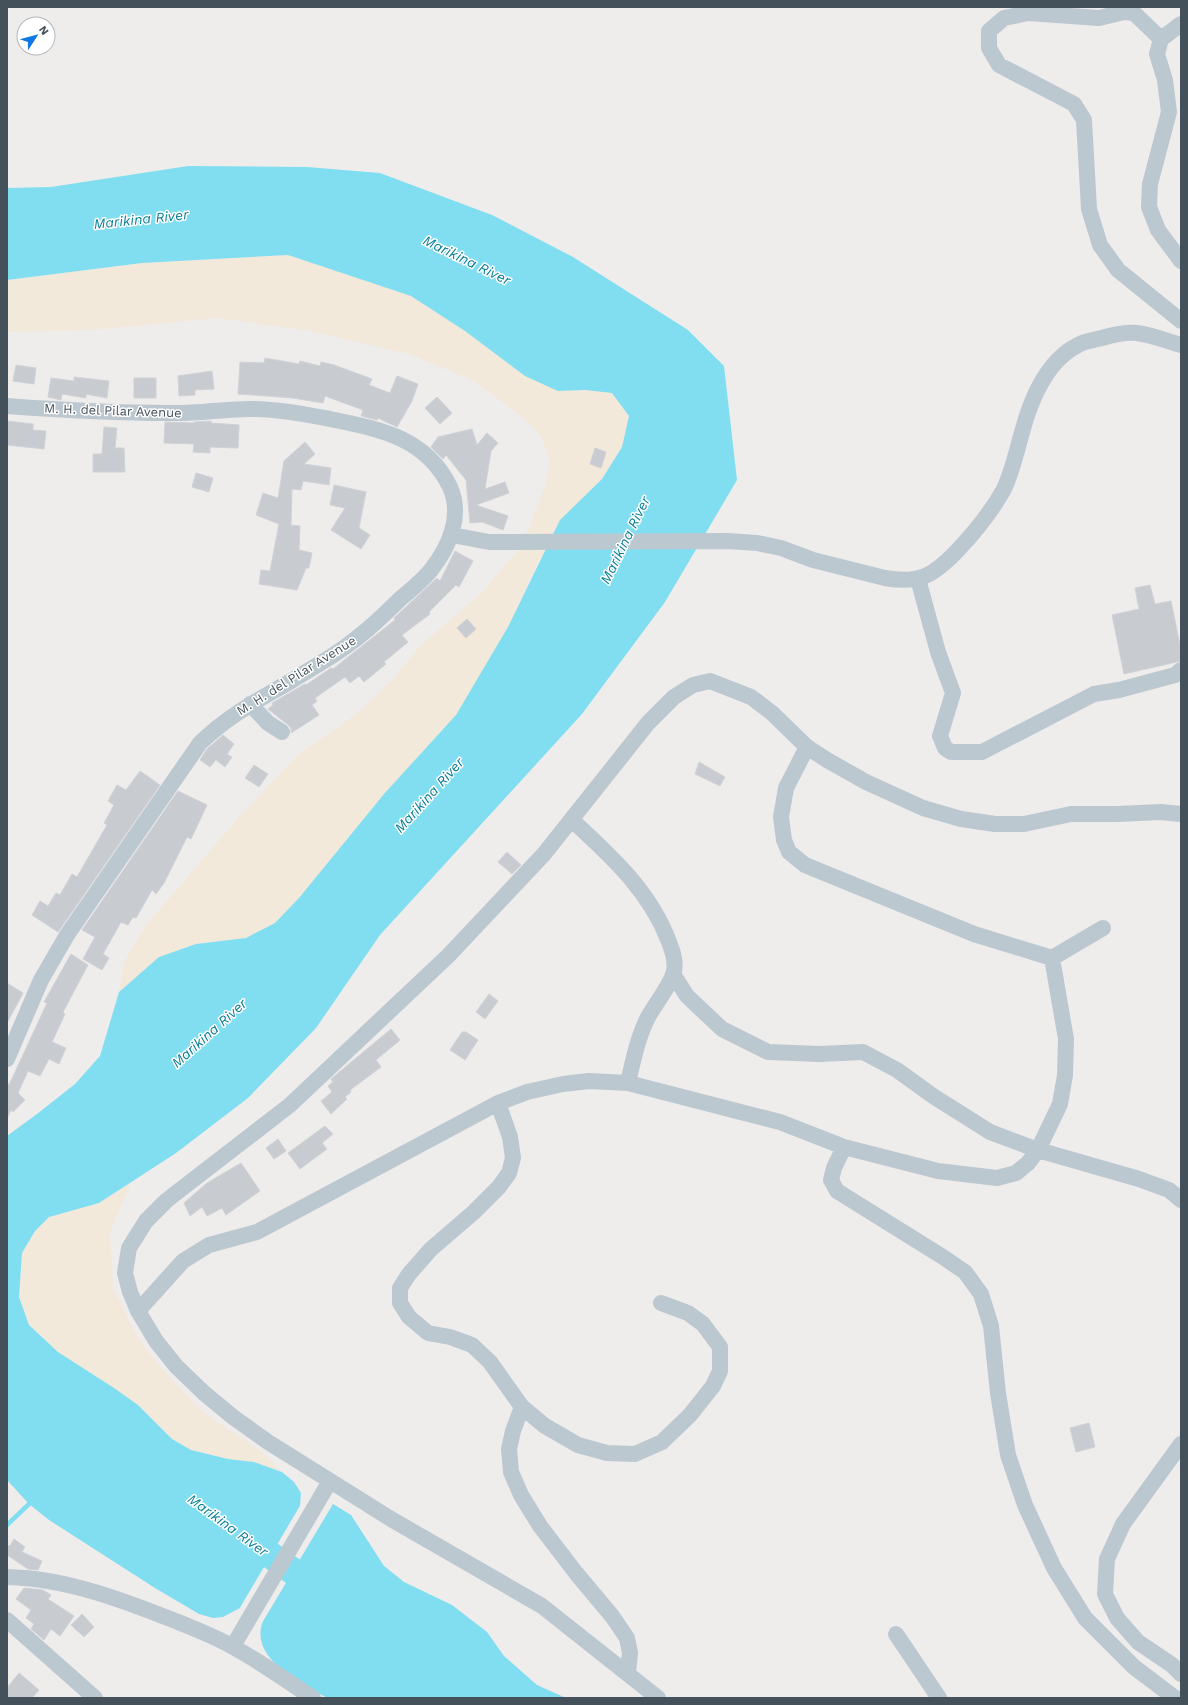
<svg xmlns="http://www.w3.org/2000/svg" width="1188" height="1705" viewBox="0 0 1188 1705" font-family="'Work Sans',sans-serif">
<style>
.sand{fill:#f2e9db}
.water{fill:#81def0}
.pier{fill:#efecec}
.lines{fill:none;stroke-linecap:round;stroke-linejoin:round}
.stream{stroke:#81def0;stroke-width:4.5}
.river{stroke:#81def0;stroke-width:27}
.building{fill:#c8ccd1;stroke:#cfd2d8}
.minor{stroke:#bcc8d0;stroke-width:16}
.labels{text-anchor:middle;stroke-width:3;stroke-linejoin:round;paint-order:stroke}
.street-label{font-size:13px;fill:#44515a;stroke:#fff}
.water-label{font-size:14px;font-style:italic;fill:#077e95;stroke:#fff}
</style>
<rect width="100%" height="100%" fill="#efecec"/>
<!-- sand -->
<path class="sand" d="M288,255L411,296L558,391L585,390L612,393L629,416L622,447L602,479L584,497L538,562L508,627L456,715L384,794L299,898L275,923L246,938L196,944L159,957L119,992L124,962L146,925L239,817L298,755L355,715L393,679L421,645L480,594L515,554L529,528L546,483L550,460L541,436L521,416L476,382L409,354L310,331L217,318L92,330L7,332V280L142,263Z
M131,1183L110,1232L113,1288L138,1339L168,1376L204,1413L262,1452L282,1472L254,1462L228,1459L191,1450L172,1439L138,1405L114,1388L58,1352L29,1324L19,1297L22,1253L35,1231L49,1217L99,1203Z"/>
<!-- water -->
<path class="water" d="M188,166L307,167L380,173L492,215L573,257L688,330L724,366L737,480L665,602L582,714L380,935L316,1028L248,1098L176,1153L99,1203L49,1217L35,1231L22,1253L19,1297L29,1325L58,1352L114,1388L138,1405L172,1439L191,1450L228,1459L254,1462L282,1472L294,1482L301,1493L300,1506L240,1608L223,1617L213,1618L199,1614L155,1588L49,1520L29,1504L7,1480V1136L37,1114L75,1084L100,1056L119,992L159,957L196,944L246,938L275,923L299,898L384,794L456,715L508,627L560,520L602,479L622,447L629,416L612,393L585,390L558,391L525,376L465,331L411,296L288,255L142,263L7,280V188L51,187Z
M333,1504L351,1515L384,1566L404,1582L452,1605L487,1632L504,1656L537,1685L566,1698H328C301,1685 248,1657 263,1621Z"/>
<!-- pier -->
<path class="pier" d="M300,1506L302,1507L242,1609L240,1608Z
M321,1519L323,1520L263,1621L261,1620Z"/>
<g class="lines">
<!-- stream -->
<path class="stream" d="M7,1525L29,1504L30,1500"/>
<!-- river -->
<path class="river" d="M241,1534L322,1592"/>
</g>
<!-- building -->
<path class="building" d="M265,358L299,364L300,361L320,366L321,362L334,365L372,379L369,385L390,393L397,376L418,384L412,401L397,427L378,418L377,420L361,416L363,410L325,396L323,403L293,398L238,394L240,362L264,363Z
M16,365L36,368L34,384L13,381Z
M212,371L214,389L195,390V395L179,396L178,376Z
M74,377L109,381L107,398L86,394V398L62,394L61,400L48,397L51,378L74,381Z
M134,378H156V398H134Z
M437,397L452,413L440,424L425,408Z
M7,421L33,424V430L46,431L44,449L7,445Z
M211,421V423L239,425L238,448L210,447V453L193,452L194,444L164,443L165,422L194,423V422Z
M104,427L117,428L115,448H124L125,472H93V454H102Z
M472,429L477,445L487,433L498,443L491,451L485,489L505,482L509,493L476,505L508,516L503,530L482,522L470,523L466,480L446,455L443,459L431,447L438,437Z
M305,442L315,454L304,464L331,468L329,485L303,481L301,490L292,489L291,525L300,526L299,550L312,553L309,568H306L297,590L259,584L261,570L270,571L279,524L256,515L263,493L278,498L284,461Z
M595,448L606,452L601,468L590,464Z
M196,473L213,478L209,492L192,487Z
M334,485L366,492L359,528L370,535L361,549L331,530L345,508L330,505Z
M455,551L473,561L459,587L456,585L429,612L430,614L402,635L408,642L384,662L386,664L364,682L359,676L350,683L345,677L315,698L317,701L312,705L319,715L291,733V728L287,724L268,709L273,705L272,703L305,684L306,685L331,668L333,669L395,620L394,618L437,578L440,581Z
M1150,585L1155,604L1171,601L1181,650V661L1124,674L1112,615L1139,609L1135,588Z
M467,619L476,629L466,638L457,628Z
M223,735L234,744L227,754L232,757L225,767L216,760L210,767L200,760L207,749Z
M699,762L725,777L720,786L695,774Z
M254,765L268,774L259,787L245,778Z
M140,771L160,785L58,932L32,915L40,901L48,906L56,893L60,895L72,874L77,877L107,825L104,823L114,805L108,801L117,785L126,790Z
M178,791L207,805L191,839L187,837L164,883L156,894L152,890L136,918L133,917L128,925L121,922L103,954L109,958L102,970L83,959L95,937L82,930Z
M507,852L521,865L512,874L498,862Z
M71,954L88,965L63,1012L65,1014L52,1042L66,1048L59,1064L49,1059L40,1076L28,1071L18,1093L25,1100L13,1112L11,1110L7,1118V1082L9,1085L47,1003L44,1002Z
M7,983L23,993L7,1023Z
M489,994L498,1001L485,1019L476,1012Z
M391,1029L400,1040L376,1060L381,1067L350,1090L351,1092L345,1097L347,1099L331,1114L321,1101L332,1092L328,1086L333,1082L331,1079Z
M462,1032H466L478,1040L465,1060L450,1050Z
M325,1126L333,1134L322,1143L327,1149L300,1169L288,1153Z
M278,1139L286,1151L274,1159L266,1148Z
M241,1163L260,1191L226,1215L222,1208L207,1216L202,1207L190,1216L184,1203L207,1183Z
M1089,1423L1095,1447L1076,1452L1070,1428Z
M14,1539L25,1547L22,1552L42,1561L38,1570L28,1569L7,1555V1545L10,1546Z
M24,1588L43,1590L51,1595L48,1599L74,1616L60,1636L51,1629L44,1640L31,1629L34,1624L26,1618L31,1610L16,1599Z
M82,1614L94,1627L84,1637L71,1625Z
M19,1673L39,1690L32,1698H7V1688Z"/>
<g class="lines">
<!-- minor -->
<path class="minor" d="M1181,24L1161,39L1157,54L1165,80L1169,112L1150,184L1149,207L1158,230L1181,261
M1161,39L1134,13L1124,12L1099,18L1028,13L1004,18L989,31V48L999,65L1074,104L1084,120L1089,209L1100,245L1118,270L1181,321
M7,406C61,410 115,413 169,413C196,414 223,409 250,409C277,409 303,414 330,419C379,429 426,437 450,487C463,516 449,547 431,570C422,581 411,590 400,599C384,615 367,631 349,644C331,658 310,669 291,681C257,701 229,715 200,743L67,935L41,980L7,1059
M452,535L489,542L728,541L757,543L781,548L813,560L885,578C919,584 933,576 957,551C974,533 992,511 1004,489C1017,461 1020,430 1032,402C1041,380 1056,356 1078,345C1085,341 1094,340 1102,338C1112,335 1126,332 1137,333C1152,335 1167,341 1181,345
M918,579L938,652L953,693L940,736L945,748L951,752H982L1094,694L1119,690L1175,675L1181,670
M250,704L268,723L282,732
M807,747L786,788L781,817L784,840L789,852L805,865L974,934L1052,958L1103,928
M572,820C611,856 650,891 669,942C673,952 677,964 673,975C667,990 655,1004 647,1019C637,1040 633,1061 628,1083
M673,974L687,996L722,1029L768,1052L820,1054L863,1052L897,1070L933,1096L990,1132L1038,1150L1139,1179L1169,1190L1181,1200
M498,1103L510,1137L513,1158L509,1173L499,1187L474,1212L431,1249L409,1274L400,1288V1303L409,1317L428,1333L450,1337L472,1345L490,1362L522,1407L545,1426L578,1445L607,1453L635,1454L662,1442L690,1415L713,1386L720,1371V1347L703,1324L688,1313L661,1303
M844,1147L834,1168L831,1180L837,1191L943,1257L965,1272L981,1294L991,1326L998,1393L1008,1455L1025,1505L1054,1568L1085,1618L1134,1667L1175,1698
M138,1311L183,1261L209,1245L257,1232L498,1103L527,1092L563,1084L589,1081L628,1083L780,1122L844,1147L938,1171L997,1178L1016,1173L1028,1163L1038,1150L1060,1104L1065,1075L1066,1039L1052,958
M522,1407L513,1431L509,1449L511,1472L521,1495L540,1526L576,1573L612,1616L627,1638L630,1653L628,1673
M1181,1444L1123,1524L1107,1559L1105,1594L1117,1618L1138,1642L1172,1665L1181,1674
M7,1577C67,1578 128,1602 183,1624C200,1631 218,1638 233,1647C261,1662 287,1681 313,1698
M7,1620L95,1698
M896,1634L939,1698
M233,1646L330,1481
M658,1698L542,1606L391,1519L268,1442L233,1417L204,1393L176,1366L156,1341L138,1311L130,1292L125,1273L129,1248L146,1221L167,1200L290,1105L449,955L544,854L648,723L674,697L693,685L710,681L751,697L772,713L807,747L827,760L866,782L923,808L961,819L995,824H1024L1071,814H1117L1161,812L1181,814"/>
</g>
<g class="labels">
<!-- street labels -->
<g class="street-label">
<text transform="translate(113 410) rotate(2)" y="5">M. H. del Pilar Avenue</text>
<text transform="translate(296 675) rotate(-32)" y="5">M. H. del Pilar Avenue</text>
</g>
<!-- water labels -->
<g class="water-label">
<text transform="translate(141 219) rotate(-6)" y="5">Marikina River</text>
<text transform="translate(467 260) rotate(26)" y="5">Marikina River</text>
<text transform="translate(625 540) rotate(-64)" y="5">Marikina River</text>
<text transform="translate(429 795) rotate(-48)" y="5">Marikina River</text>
<text transform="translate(209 1033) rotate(-42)" y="5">Marikina River</text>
<text transform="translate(228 1525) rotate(36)" y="5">Marikina River</text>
</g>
</g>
<!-- border -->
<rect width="1188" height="1705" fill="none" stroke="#44515a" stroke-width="16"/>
<!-- north arrow -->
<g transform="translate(36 36) rotate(54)"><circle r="19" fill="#ffffff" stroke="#b4b9bd"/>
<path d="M0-3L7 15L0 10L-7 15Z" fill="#1078e5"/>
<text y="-6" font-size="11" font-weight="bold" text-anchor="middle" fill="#44515a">N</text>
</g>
</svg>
